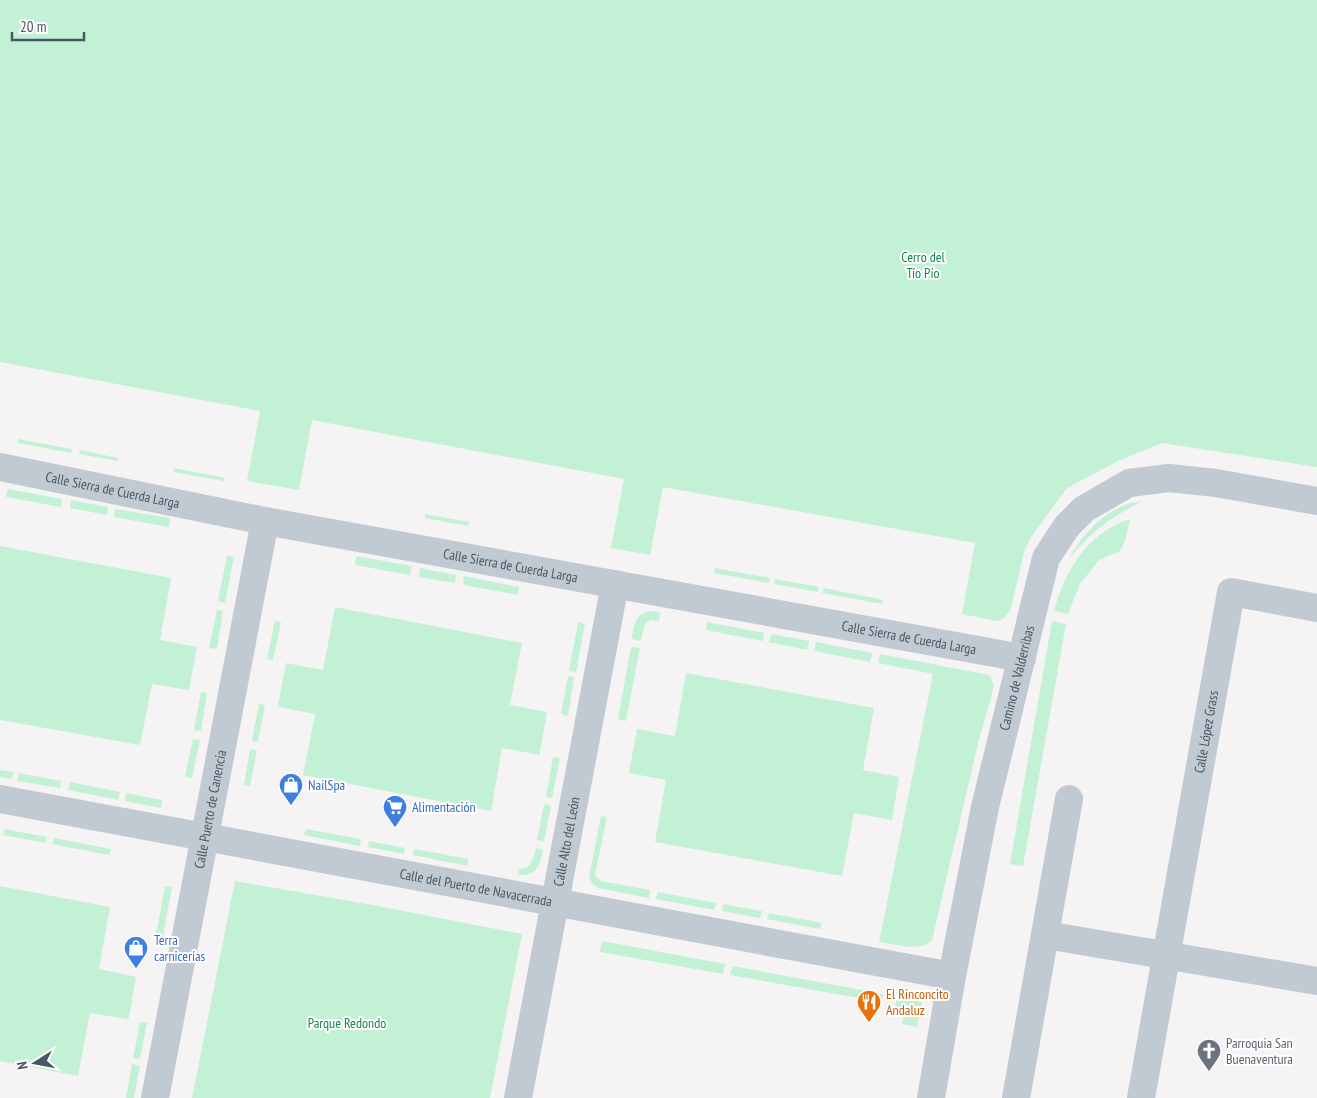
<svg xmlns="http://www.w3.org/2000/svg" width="1317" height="1098" viewBox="0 0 1317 1098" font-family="'PT Sans Narrow',sans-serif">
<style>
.green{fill:#c3f1d5}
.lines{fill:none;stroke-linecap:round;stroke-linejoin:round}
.minor{stroke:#c1cad2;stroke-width:28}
.labels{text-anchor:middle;stroke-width:4;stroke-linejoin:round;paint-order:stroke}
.park-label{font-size:14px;fill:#17864f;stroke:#fff}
.street-label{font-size:14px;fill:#4a5661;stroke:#fff}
.shop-label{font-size:14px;fill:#366cbe;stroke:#fff;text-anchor:start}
.food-label{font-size:14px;fill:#c56008;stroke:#fff;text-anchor:start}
.worship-label{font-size:14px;fill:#5b616d;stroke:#fff;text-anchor:start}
</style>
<rect width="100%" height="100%" fill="#f5f3f3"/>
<!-- green -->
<path class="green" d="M0,0H1317V467L1162,443L1118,461L1067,488L1031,537L1024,552L1011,608C1007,615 1005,619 997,621L962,614L975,543L663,487L650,555L611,548L624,479L312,420L299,490L247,481L260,411L0,362Z
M18,439L72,449L71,453L18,443Z
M80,450L118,458V461L79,454Z
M174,468L225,478L224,481L174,472Z
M8,489L62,499L61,507L6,497Z
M71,500L108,507L107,515L70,508Z
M1143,501C1129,508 1115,516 1102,526C1089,535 1079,548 1068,559C1083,536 1100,513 1128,504C1132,502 1138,502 1143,501Z
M115,509L170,518L169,527L114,517Z
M425,514L469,522L468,526L425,518Z
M1130,519L1125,541L1120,551L1099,560L1080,584L1068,614L1054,611C1065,571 1088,532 1130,519Z
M0,546L171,578L160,640L197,647L189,690L152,684L140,745L0,720Z
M227,555L234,557L225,603L218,601Z
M356,556L412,566L410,575L355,565Z
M420,568L456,575L455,583L419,577Z
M715,568L770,578L769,583L714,573Z
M464,576L519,587L518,595L463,585Z
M775,579L819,587L818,592L774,584Z
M824,588L883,600L882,604L822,593Z
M335,607L522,643L510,705L547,712L540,752V755L502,748L491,811L303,775L315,714L278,707L285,668L286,663L323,670Z
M217,610L223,611L217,649L209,648Z
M653,611L660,613L659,621L652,620L645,623L641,641L632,639C634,624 635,613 653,611Z
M275,621L281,622L273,660L267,659Z
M1052,621L1066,624L1023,866L1010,864Z
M578,622L585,624L576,672L569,671Z
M707,622L764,633L763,641L706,630Z
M771,634L809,641L807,650L769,642Z
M816,642L872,653L870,662L814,651Z
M631,647L640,648L626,721L618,719Z
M880,654L989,675L994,684L991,698L979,739L932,940L926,945L920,946L909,947L879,942L933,674L878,663Z
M686,673L874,708L863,770L899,777L892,820L854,813L842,876L655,842L666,780L629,773L637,729L675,736Z
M568,676L574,677L568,716L561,714Z
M201,692L207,693L201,731L194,730Z
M259,704L265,705L258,742L252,741Z
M193,739L200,740L192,778L185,777Z
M250,749L257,750L250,786L244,785Z
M553,757L560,758L552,798L546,797Z
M0,770L13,772L12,779L0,777Z
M19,773L61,781L60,788L17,781Z
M70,782L120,792L118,800L68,790Z
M126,793L162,800L161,808L125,801Z
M544,804L551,806L544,841L537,840Z
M601,816L607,817L595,875L597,878L601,881L650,890L649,898L598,888L592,883L589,877Z
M4,829L47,837L46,843L3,835Z
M306,829L361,839L360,846L304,835Z
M54,838L111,849L109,855L52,844Z
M369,841L405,848L404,854L368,847Z
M536,848L543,850C540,866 537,876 518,875L519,869C532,868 533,859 536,848Z
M414,849L469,859L467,866L413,855Z
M235,881L378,906L522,934L490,1098H192Z
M0,886L110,907L99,969L136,977L129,1017L128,1019L90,1013L78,1076L0,1061Z
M165,886L172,887L162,941L155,940Z
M658,892L716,903L714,910L656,899Z
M723,904L762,911L760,918L722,911Z
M769,913L822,923L820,929L767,919Z
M602,941L725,964L723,974L600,952Z
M733,966L883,994L881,1002L730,975Z
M897,997L922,1002L917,1027L902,1024L905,1010L895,1007Z
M140,1022L147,1023L140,1059L133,1058Z
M132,1064L140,1066L134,1098H126Z"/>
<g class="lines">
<!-- minor -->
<g class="minor">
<path id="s1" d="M0,467L265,521L1022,658"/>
<path id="s2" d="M0,799L952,976"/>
<path d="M1046,935L1317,981"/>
<path id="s3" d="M155,1098L265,521"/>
<path id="s4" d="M518,1098L615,584"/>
<path id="s5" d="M931,1098L952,976L985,807L1046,558L1067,526L1084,509L1129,483L1169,478L1216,483L1317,501"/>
<path d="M1016,1098L1069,799"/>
<path id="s6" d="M1141,1098L1231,592L1317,608"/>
</g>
</g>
<!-- icons -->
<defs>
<symbol id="shop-pin" viewBox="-11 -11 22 30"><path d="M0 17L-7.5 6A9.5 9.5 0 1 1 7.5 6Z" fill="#3f7fe0" stroke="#fff"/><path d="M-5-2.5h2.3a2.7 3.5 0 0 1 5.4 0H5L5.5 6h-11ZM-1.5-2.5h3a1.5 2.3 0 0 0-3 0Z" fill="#fff"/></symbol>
<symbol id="supermarket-pin" viewBox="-11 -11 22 30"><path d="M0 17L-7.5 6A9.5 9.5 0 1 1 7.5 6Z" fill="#3f7fe0" stroke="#fff"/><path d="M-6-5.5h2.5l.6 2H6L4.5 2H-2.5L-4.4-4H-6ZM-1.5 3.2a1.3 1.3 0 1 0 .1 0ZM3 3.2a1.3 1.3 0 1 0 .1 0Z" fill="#fff"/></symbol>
<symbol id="restaurant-pin" viewBox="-11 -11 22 30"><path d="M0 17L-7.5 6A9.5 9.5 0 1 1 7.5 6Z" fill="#e8710a" stroke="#fff"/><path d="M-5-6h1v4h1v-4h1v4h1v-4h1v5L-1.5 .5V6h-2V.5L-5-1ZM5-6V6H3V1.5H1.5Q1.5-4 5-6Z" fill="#fff"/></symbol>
<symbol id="church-pin" viewBox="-11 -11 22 30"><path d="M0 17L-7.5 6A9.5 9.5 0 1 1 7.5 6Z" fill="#6b7280" stroke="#fff"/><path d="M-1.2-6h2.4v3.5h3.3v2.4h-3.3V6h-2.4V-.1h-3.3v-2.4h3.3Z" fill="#fff"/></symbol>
</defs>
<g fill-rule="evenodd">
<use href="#shop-pin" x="277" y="771" width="28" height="38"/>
<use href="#supermarket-pin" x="381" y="793" width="28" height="38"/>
<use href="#shop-pin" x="122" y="934" width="28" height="38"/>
<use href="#restaurant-pin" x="855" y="988" width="28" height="38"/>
<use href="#church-pin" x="1195" y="1037" width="28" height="38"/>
</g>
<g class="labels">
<!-- park labels -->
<g class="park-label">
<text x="923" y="262">Cerro del<tspan x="923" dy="16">Tío Pío</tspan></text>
<text x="347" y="1028">Parque Redondo</text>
</g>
<!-- street labels -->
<g class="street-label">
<text dy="5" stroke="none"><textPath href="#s1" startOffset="115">Calle Sierra de Cuerda Larga</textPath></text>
<text dy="5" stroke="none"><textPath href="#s1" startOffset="520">Calle Sierra de Cuerda Larga</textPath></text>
<text dy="5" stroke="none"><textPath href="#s1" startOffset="925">Calle Sierra de Cuerda Larga</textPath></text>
<text dy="5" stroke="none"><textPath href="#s5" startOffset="429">Camino de Valderribas</textPath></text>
<text dy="5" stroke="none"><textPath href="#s6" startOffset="372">Calle López Grass</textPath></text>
<text dy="5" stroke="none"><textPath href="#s3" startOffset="294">Calle Puerto de Canencia</textPath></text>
<text dy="5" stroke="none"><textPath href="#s4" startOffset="261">Calle Alto del León</textPath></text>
<text dy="5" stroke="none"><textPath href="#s2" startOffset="484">Calle del Puerto de Navacerrada</textPath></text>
</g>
<!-- shop labels -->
<g class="shop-label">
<text x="308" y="790">NailSpa</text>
<text x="412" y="812">Alimentación</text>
<text x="154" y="945">Terra<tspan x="154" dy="16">carnicerías</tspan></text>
</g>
<!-- food labels -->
<g class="food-label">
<text x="886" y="999">El Rinconcito<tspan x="886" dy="16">Andaluz</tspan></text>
</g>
<!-- worship labels -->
<g class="worship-label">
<text x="1226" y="1048">Parroquia San<tspan x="1226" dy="16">Buenaventura</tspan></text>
</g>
</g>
<!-- north arrow -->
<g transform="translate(35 1063) rotate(259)" stroke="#ffffff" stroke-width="4" paint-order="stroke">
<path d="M0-4L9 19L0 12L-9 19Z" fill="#4a5661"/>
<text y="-8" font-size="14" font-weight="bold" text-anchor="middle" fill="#4a5661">N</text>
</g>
<!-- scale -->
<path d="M12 32v8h72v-8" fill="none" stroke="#4a5661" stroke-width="2.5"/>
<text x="20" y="32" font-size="15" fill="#4a5661" stroke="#ffffff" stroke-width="4" paint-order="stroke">20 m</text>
</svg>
